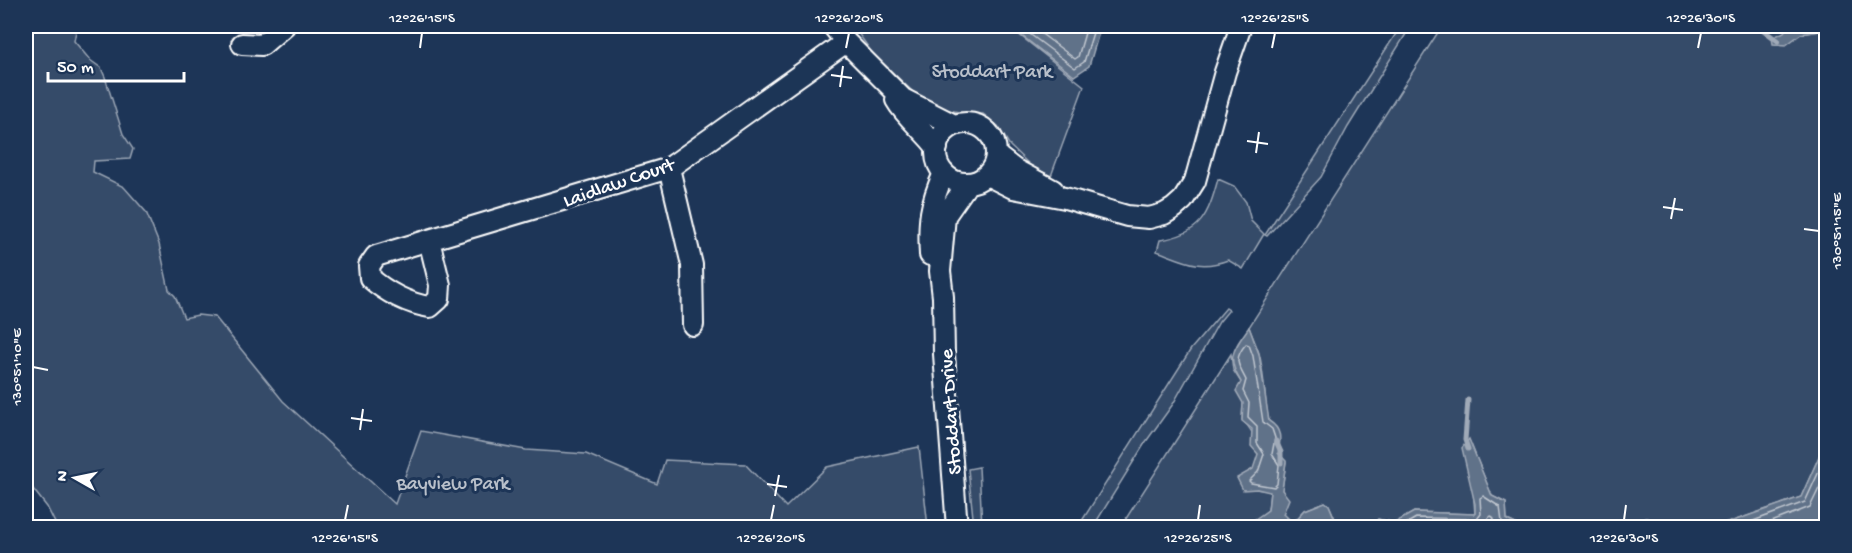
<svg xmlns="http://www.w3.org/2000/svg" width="1852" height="553" viewBox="0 0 1852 553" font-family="'Gochi Hand',sans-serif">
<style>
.green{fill:#364b69;stroke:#9aa5b4;stroke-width:1.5}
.water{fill:#617289;stroke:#a0aab8;stroke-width:1.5}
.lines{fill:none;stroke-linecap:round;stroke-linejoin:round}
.shore{stroke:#c0c7d0;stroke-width:1.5}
.stream{stroke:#a0aab8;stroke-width:5}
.minor-casing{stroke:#fff;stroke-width:24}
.minor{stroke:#1d3557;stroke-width:20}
.ticks{fill:none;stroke:#fff;stroke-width:2}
.labels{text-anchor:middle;stroke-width:6;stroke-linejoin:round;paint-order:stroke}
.park-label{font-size:20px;fill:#b9c0ca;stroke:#1d3557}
.street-label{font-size:20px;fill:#fff;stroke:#1d3557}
.neatline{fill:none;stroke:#fff;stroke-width:2}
.ticks-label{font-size:15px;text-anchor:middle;fill:#fff}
</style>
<rect width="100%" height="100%" fill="#1d3557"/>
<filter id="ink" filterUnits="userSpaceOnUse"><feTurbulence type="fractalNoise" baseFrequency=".0167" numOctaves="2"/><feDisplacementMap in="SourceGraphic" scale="12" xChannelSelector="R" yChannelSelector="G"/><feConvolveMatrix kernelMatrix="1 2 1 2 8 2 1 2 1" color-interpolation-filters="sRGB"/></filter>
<g filter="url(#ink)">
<!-- green -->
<path class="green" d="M26,26H77L74,41L90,60L101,68L105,77L123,134L133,149L130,159L94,161L93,172L124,187L146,212L159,244L169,290L175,296L184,318L198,315L215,317L283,401L395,504L421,431L526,450L586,454L657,484L665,460L745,464L786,507L827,467L919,447L928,527H57L47,507L26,480Z
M853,26H1008L1084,86L1051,176L1032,167L1010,146L998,126L983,114L959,112L928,106L873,54Z
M1401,26H1411L1348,127L1321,177L1267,236L1265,235Z
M1442,26H1788L1785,32L1801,34L1826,30V441L1801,497L1716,527H1691L1646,518L1638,527H1522L1507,520L1506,503L1492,496L1469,440L1475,514L1414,512L1395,523L1378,519L1372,526L1344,527L1335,519L1329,505L1325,502L1305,510L1293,523L1283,513L1282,490L1286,462C1262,436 1268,386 1259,353C1256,344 1252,336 1249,327Z
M1218,179L1234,186L1246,202L1251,221L1264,234L1243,269L1228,260C1199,271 1185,261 1157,251L1160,240C1201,234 1208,216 1218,179Z
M1226,308L1229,310L1219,322L1173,404L1145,443L1093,527H1078L1191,349Z
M1231,354L1233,370L1241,382L1243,403L1242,420C1263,438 1258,464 1256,489L1270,491L1268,510L1247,527L1120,528Z
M979,467L982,527H974L968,469Z"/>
<!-- water -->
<path class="water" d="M1009,26H1101L1089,66L1074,76Z
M1788,26H1826V30L1801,34L1786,45L1773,44L1772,38L1784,32Z
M1249,327L1259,354L1269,421C1282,429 1281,439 1278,453L1286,461L1282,490L1289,499L1283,514L1293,523L1305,510L1325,502L1329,505L1335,519L1344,527L1247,528L1245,526L1268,510L1270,492L1257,489L1243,490L1237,478L1253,469L1258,454L1251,446L1252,429L1242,421L1243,403L1236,391L1241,382C1225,357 1234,349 1249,327Z
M1469,439L1492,496L1506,503L1507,520L1522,527H1362L1372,526L1378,519L1395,523L1414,512L1475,514V504L1462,448Z
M1826,441V527H1716L1801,497Z
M1646,518L1691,527H1638Z"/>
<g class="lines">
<!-- shore -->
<path class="shore" d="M1019,26L1075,68L1084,62L1095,26
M1031,26L1075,59L1078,57L1087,26
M1246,344L1249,345L1253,356L1263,422L1272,429L1275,438L1272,454L1279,465L1277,484L1274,487L1251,483L1249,481L1258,472L1264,454L1257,443V426L1248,417L1249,403L1243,391L1246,380C1238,365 1233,359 1246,344Z
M1399,528L1416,518L1477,519L1481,514L1480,498L1483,496L1500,507L1502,522L1509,528
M1415,528C1432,520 1466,533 1481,525C1485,523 1488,518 1491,516L1493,517L1497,528
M1734,528L1805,502L1826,456
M1756,528L1810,507L1826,474"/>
<!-- stream -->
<path class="stream" d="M1758,26L1778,41
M1468,400L1465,440L1468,449
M1276,441L1281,452V463"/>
<defs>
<path id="minor" d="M833,26L846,42L903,99L954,125
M242,44L262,45L284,26
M896,100C906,118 925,131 937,148
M936 153a30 30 0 1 1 60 0a30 30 0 1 1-60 0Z
M996,155L1014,169L1053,190
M669,168L692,265L693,325
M987,175L1013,188L1065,198L1127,216L1149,218L1164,214L1174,208L1183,200L1195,181L1225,72L1241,26
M429,240L440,285L439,299L430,307C408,304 386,292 370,278L369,266L376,256L429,240L669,168L846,42
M930,255C928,221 930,204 944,173
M957,528L944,354L943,297L940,271L945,216L968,183"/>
</defs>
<!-- minor casing -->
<use href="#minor" class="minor-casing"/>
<!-- minor -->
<use href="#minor" class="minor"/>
</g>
</g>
<!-- ticks -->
<path class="ticks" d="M420,48L422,33M846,48L849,33M1272,48L1275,33M1698,48L1701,33M831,75L852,78M840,87L843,66M1247,141L1268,144M1256,153L1259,132M1663,207L1683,210M1671,219L1675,198M1804,229L1819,231M33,367L48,370M351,418L372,421M360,430L363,409M767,484L787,487M775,496L779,475M345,520L348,505M771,520L774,505M1198,520L1200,505M1624,520L1626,505"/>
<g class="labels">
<!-- park labels -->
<g class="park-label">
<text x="992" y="77">Stoddart Park</text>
<text x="453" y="489">Bayview Park</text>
</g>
<!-- street labels -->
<g class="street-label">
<text transform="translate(618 181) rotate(-19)" y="7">Laidlaw Court</text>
<text transform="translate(949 412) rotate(-94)" y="7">Stoddart Drive</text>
</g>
</g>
<!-- margin -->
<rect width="1852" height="553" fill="none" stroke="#1d3557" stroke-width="66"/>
<!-- north arrow -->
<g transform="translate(75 478) rotate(279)" stroke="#1d3557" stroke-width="4.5" paint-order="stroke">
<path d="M0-4.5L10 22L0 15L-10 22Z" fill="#ffffff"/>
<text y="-9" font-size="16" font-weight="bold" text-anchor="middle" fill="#ffffff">N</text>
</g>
<!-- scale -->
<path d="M48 72v9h136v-9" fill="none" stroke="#ffffff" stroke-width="3"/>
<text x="57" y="72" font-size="18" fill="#ffffff" stroke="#1d3557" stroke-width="4.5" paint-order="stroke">50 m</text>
<rect x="33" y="33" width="1786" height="487" class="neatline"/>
<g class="ticks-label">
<text x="422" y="22">12°26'15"S</text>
<text x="849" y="22">12°26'20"S</text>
<text x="1275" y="22">12°26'25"S</text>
<text x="1701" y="22">12°26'30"S</text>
<text transform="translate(1836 231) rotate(-90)" y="5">130°51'15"E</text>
<text transform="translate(16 367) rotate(-90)" y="5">130°51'10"E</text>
<text x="345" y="542">12°26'15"S</text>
<text x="771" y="542">12°26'20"S</text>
<text x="1198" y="542">12°26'25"S</text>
<text x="1624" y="542">12°26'30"S</text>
</g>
</svg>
